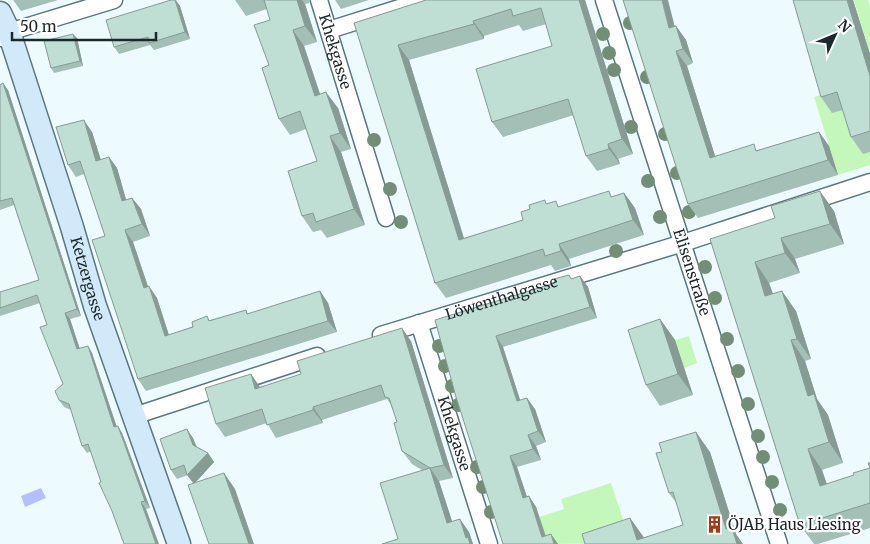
<svg xmlns="http://www.w3.org/2000/svg" width="870" height="544" viewBox="0 0 870 544" font-family="Merriweather,serif">
<style>
.green{fill:#c4f8bb}
.water{fill:#b5bffe}
.lines{fill:none;stroke-linecap:round;stroke-linejoin:round}
.minor-casing{stroke:#59777c;stroke-width:19}
.secondary-casing{stroke:#59777c;stroke-width:25}
.minor{stroke:#fff;stroke-width:16}
.secondary{stroke:#d2e9fa;stroke-width:22}
.tree{fill:#738e76}
.wall{fill:#a4bfb6}
.shaded-wall{fill:#869b94}
.building{fill:#bfded4;stroke:#869b94}
.labels{text-anchor:middle;stroke-width:4.5;stroke-linejoin:round;paint-order:stroke}
.street-label{font-size:15px;fill:#1c292b;stroke:#fff}
.poi-label{font-size:15px;fill:#1c292b;stroke:#fff;text-anchor:start}
</style>
<rect width="100%" height="100%" fill="#eefbfe"/>
<!-- green -->
<path class="green" d="M854,0H868L870,7V54Z
M826,93L849,108L870,152V165L838,175L814,97Z
M689,336L697,363L684,368L675,340Z
M611,483L631,543L548,544L539,517L564,509L561,499Z"/>
<!-- water -->
<path class="water" d="M41,488L46,498L25,507L21,496Z"/>
<g class="lines">
<defs>
<g id="minor">
<path id="s1" d="M319,0L386,218"/>
<path id="s2" d="M604,0L779,544"/>
<path d="M329,30L425,0"/>
<path d="M0,38L9,32L114,0"/>
<path id="s3" d="M419,323L489,544"/>
<path id="s4" d="M381,335L683,243L870,182"/>
<path d="M134,416L317,356"/>
</g>
<g id="secondary">
<path id="s5" d="M0,13L9,32L72,227L95,306L179,544"/>
</g>
</defs>
<!-- minor casing -->
<use href="#minor" class="minor-casing"/>
<!-- secondary casing -->
<use href="#secondary" class="secondary-casing"/>
<!-- minor -->
<use href="#minor" class="minor"/>
<!-- secondary -->
<use href="#secondary" class="secondary"/>
</g>
<!-- trees -->
<g class="tree">
<circle cx="630" cy="23" r="7"/>
<circle cx="603" cy="34" r="7"/>
<circle cx="609" cy="53" r="7"/>
<circle cx="614" cy="70" r="7"/>
<circle cx="647" cy="77" r="7"/>
<circle cx="631" cy="127" r="7"/>
<circle cx="665" cy="134" r="7"/>
<circle cx="374" cy="140" r="7"/>
<circle cx="677" cy="173" r="7"/>
<circle cx="648" cy="181" r="7"/>
<circle cx="390" cy="189" r="7"/>
<circle cx="689" cy="212" r="7"/>
<circle cx="660" cy="217" r="7"/>
<circle cx="401" cy="222" r="7"/>
<circle cx="616" cy="251" r="7"/>
<circle cx="705" cy="267" r="7"/>
<circle cx="715" cy="298" r="7"/>
<circle cx="727" cy="339" r="7"/>
<circle cx="439" cy="346" r="7"/>
<circle cx="445" cy="366" r="7"/>
<circle cx="738" cy="371" r="7"/>
<circle cx="452" cy="386" r="7"/>
<circle cx="748" cy="404" r="7"/>
<circle cx="458" cy="405" r="7"/>
<circle cx="758" cy="436" r="7"/>
<circle cx="763" cy="457" r="7"/>
<circle cx="477" cy="467" r="7"/>
<circle cx="772" cy="482" r="7"/>
<circle cx="483" cy="487" r="7"/>
<circle cx="780" cy="510" r="7"/>
<circle cx="491" cy="512" r="7"/>
</g>
<!-- wall -->
<path class="wall" d="M13,0H58L21,11Z
M171,0H176L180,6L190,39L154,50L150,45L119,54L114,47Z
M235,0H310L309,3L305,4L317,42L304,46L320,94L338,108L351,149L341,152L365,225L327,238L321,230L313,232L302,216L317,161L306,129L290,135L279,119L269,65L270,20L267,9L246,16Z
M335,0H369L341,9Z
M426,0H585L633,154L618,159L620,164L597,171L586,156L574,115L503,137L492,122L552,46L546,24L523,31L519,25L484,36V39L409,60L464,238L523,220L548,204L560,207L612,197L624,193L635,208L644,235L569,259L571,266L555,271L551,265L446,298L435,283L354,23Z
M623,0L676,26L686,40L693,63L687,66L715,156L758,150L819,132L829,146L838,175L698,218L688,204Z
M853,0L870,54V152L863,154L851,137L843,110L832,113L821,97Z
M77,38L83,66L54,73L51,68Z
M0,85L8,90L81,316L70,319L80,349L88,346L92,353L117,427L118,426L122,433L150,508L146,509L101,482L91,451L87,453L82,446L71,410L64,407L59,400L63,384L47,325L40,303L0,316V292L39,280L14,205L0,210Z
M92,132L101,160L109,157L117,168L126,200L132,198L141,209L150,236L133,242L148,286L157,298L169,335L210,320L246,310L248,314L320,291L328,303L337,332L146,391L138,379L105,236L84,174L76,177L68,165Z
M834,211L844,244L795,259L800,273L769,283L773,293L796,311L811,359L805,361L817,399L828,415L843,463L822,470L827,484L854,475L870,468V463V528L818,544H814L800,525L710,239Z
M580,276L588,287L597,318L503,347L520,400L535,409L546,442L536,446L541,460L517,467L527,497L529,496L536,507L546,536L558,544H503L435,320L555,283Z
M660,319L675,340L693,395L660,406L646,385Z
M411,341L453,478L439,481L452,522L469,532L473,544H382L398,539L422,470L412,464L402,451L397,422L391,405L387,399L322,420L323,423L276,438L267,423L225,437L216,424L260,387V388Z
M193,438L197,447L208,453L214,462L195,483L235,489L193,483L188,475L177,479L171,470Z
M710,452L736,534L585,544L630,518L644,538L683,525L677,504L669,493Z"/>
<!-- shaded-wall -->
<path class="shaded-wall" d="M175,0L180,6L190,39L185,32Z
M297,0H302L305,4L317,42L305,26Z
M579,0H585L633,154L622,139Z
M662,0H668L679,43L669,28Z
M847,0H853L870,54V76Z
M473,21L484,36V39L474,24Z
M676,26L686,40L693,63L683,49Z
M293,30L304,46L326,112L315,96Z
M73,34L77,38L83,66L80,61Z
M398,45L409,60L469,255L459,240Z
M676,51L687,66L720,172L710,158Z
M3,83L8,90L81,316L77,309Z
M326,92L338,108L351,149L340,133Z
M84,120L92,132L105,173L96,161Z
M819,132L829,146L838,175L828,160Z
M330,136L341,152L365,225L354,209Z
M608,144L618,159L620,164L609,149Z
M109,157L117,168L130,213L122,201Z
M820,191L834,211L844,244L830,224Z
M624,193L635,208L644,235L633,220Z
M132,198L141,209L150,236L142,224Z
M125,230L133,242L152,299L144,288Z
M781,238L795,259L800,273L785,253Z
M559,244L569,259L571,266L561,251Z
M755,262L769,283L780,316L765,296Z
M580,276L588,287L597,318L590,307Z
M149,286L157,298L173,348L165,336Z
M320,291L328,303L337,332L328,321Z
M782,291L796,311L811,359L797,339Z
M65,313L70,319L82,356L77,349Z
M660,319L675,340L693,395L678,374Z
M402,328L411,341L453,478L444,465Z
M496,336L503,347L524,412L517,401Z
M791,340L805,361L817,399L828,415L843,463L829,442L808,396Z
M88,346L92,353L119,434L114,427Z
M251,374L260,387L264,402L255,389Z
M527,398L535,409L546,442L538,431Z
M313,407L322,420L323,423L313,410Z
M118,426L122,433L150,508L145,501Z
M187,429L193,438L199,454L193,445Z
M696,432L710,452L736,534L743,544H737L726,529Z
M528,435L536,446L541,460L533,449Z
M808,449L822,470L834,507L820,486Z
M208,453L214,462L194,484L187,475Z
M510,456L517,467L531,509L523,498Z
M430,468L439,481L457,536L447,523Z
M224,473L235,489L254,544H249Z
M529,496L536,507L548,544L542,537Z
M141,502L146,509L159,544H156Z
M630,518L645,539L637,540Z
M460,519L469,532L473,544H470L466,538Z
M551,534L558,544H554Z"/>
<!-- building -->
<path class="building" d="M171,0H175L185,32L149,43L148,37L114,47L106,20Z
M264,0H297L305,26L293,30L315,96L326,92L340,133L330,136L354,209L316,222L313,213L302,216L288,171L317,161L300,111L279,119L262,68L269,65L254,25L270,20Z
M426,0H579L622,139L608,144L609,149L586,156L568,99L492,122L476,69L552,46L541,8L513,16L511,9L473,21L474,24L398,45L459,240L523,220L521,212L530,209L529,205L545,200L546,204L556,201L558,207L609,191L611,197L624,193L633,220L559,244L561,251L545,256L543,249L435,283L354,23Z
M623,0H662L669,28L676,26L683,49L676,51L710,158L754,144L756,151L819,132L828,160L688,204Z
M793,0H847L870,76V131L851,137L837,92L821,97Z
M73,34L80,61L51,68L44,41Z
M3,83L77,309L65,313L77,349L88,346L114,427L118,426L145,501L141,502L156,544H124L112,511L99,483L101,482L88,444L82,446L69,404L59,400L55,391L63,384L40,327L47,325L37,295L0,308V292L39,280L12,198L0,201V85Z
M84,120L96,161L109,157L122,201L132,198L142,224L125,230L144,288L149,286L165,336L193,327L192,322L207,316L209,321L246,310L247,314L320,291L328,321L138,379L92,240L105,236L80,161L68,165L56,127Z
M820,191L830,224L781,238L785,253L755,262L765,296L782,291L797,339L791,340L808,396L814,394L829,442L808,449L820,486L854,475L853,473L870,468L868,463H870V503L800,525L710,239L775,218L771,206Z
M569,275L571,279L580,276L590,307L496,336L517,401L527,398L538,431L528,435L533,449L510,456L523,498L529,496L542,537L551,534L554,544H503L456,397L435,320L555,283L554,279Z
M660,319L678,374L646,385L628,330Z
M402,328L444,465L430,468L447,523L460,519L466,538L468,537L470,544H382L398,539L380,483L430,468L402,451L394,423L397,422L389,398L385,397L381,385L313,407V410L267,425L262,409L216,424L205,388L251,374L255,389L301,374L297,361Z
M187,429L193,445L208,453L187,475L184,465L171,470L160,439Z
M696,432L726,529L732,528L737,544H585L582,534L630,518L637,540L683,525L673,492L669,493L656,453L662,452L659,443Z
M224,473L249,544H209L188,485Z"/>
<!-- icons -->
<defs>
<symbol id="building-bare" viewBox="-9 -9 18 18"><path d="M-4-6H4V6H1V3H-1V6H-4ZM-2.5-4.3h1.7v1.8h-1.7ZM.8-4.3h1.7v1.8H.8ZM-2.5-1h1.7V.8h-1.7ZM.8-1h1.7V.8H.8Z" fill="#a23b17" stroke="#fff" stroke-width="2.5" paint-order="stroke"/></symbol>
</defs>
<g fill-rule="evenodd">
<use href="#building-bare" x="702" y="512" width="25" height="25"/>
</g>
<g class="labels">
<!-- street labels -->
<g class="street-label">
<text dy="5" stroke="none"><textPath href="#s1" startOffset="54">Khekgasse</textPath></text>
<text dy="5" stroke="none"><textPath href="#s2" startOffset="286">Elisenstraße</textPath></text>
<text dy="5" stroke="none"><textPath href="#s5" startOffset="280">Ketzergasse</textPath></text>
<text dy="5" stroke="none"><textPath href="#s4" startOffset="126">Löwenthalgasse</textPath></text>
<text dy="5" stroke="none"><textPath href="#s3" startOffset="116">Khekgasse</textPath></text>
</g>
<!-- poi labels -->
<g class="poi-label">
<text x="728" y="530">ÖJAB Haus Liesing</text>
</g>
</g>
<!-- north arrow -->
<g transform="translate(835 35) rotate(46)" stroke="#ffffff" stroke-width="4" paint-order="stroke">
<path d="M0-4L9 19L0 12L-9 19Z" fill="#1c292b"/>
<text y="-8" font-size="14" font-weight="bold" text-anchor="middle" fill="#1c292b">N</text>
</g>
<!-- scale -->
<path d="M12 32v8h144v-8" fill="none" stroke="#1c292b" stroke-width="2.5"/>
<text x="20" y="32" font-size="15" fill="#1c292b" stroke="#ffffff" stroke-width="4" paint-order="stroke">50 m</text>
</svg>
